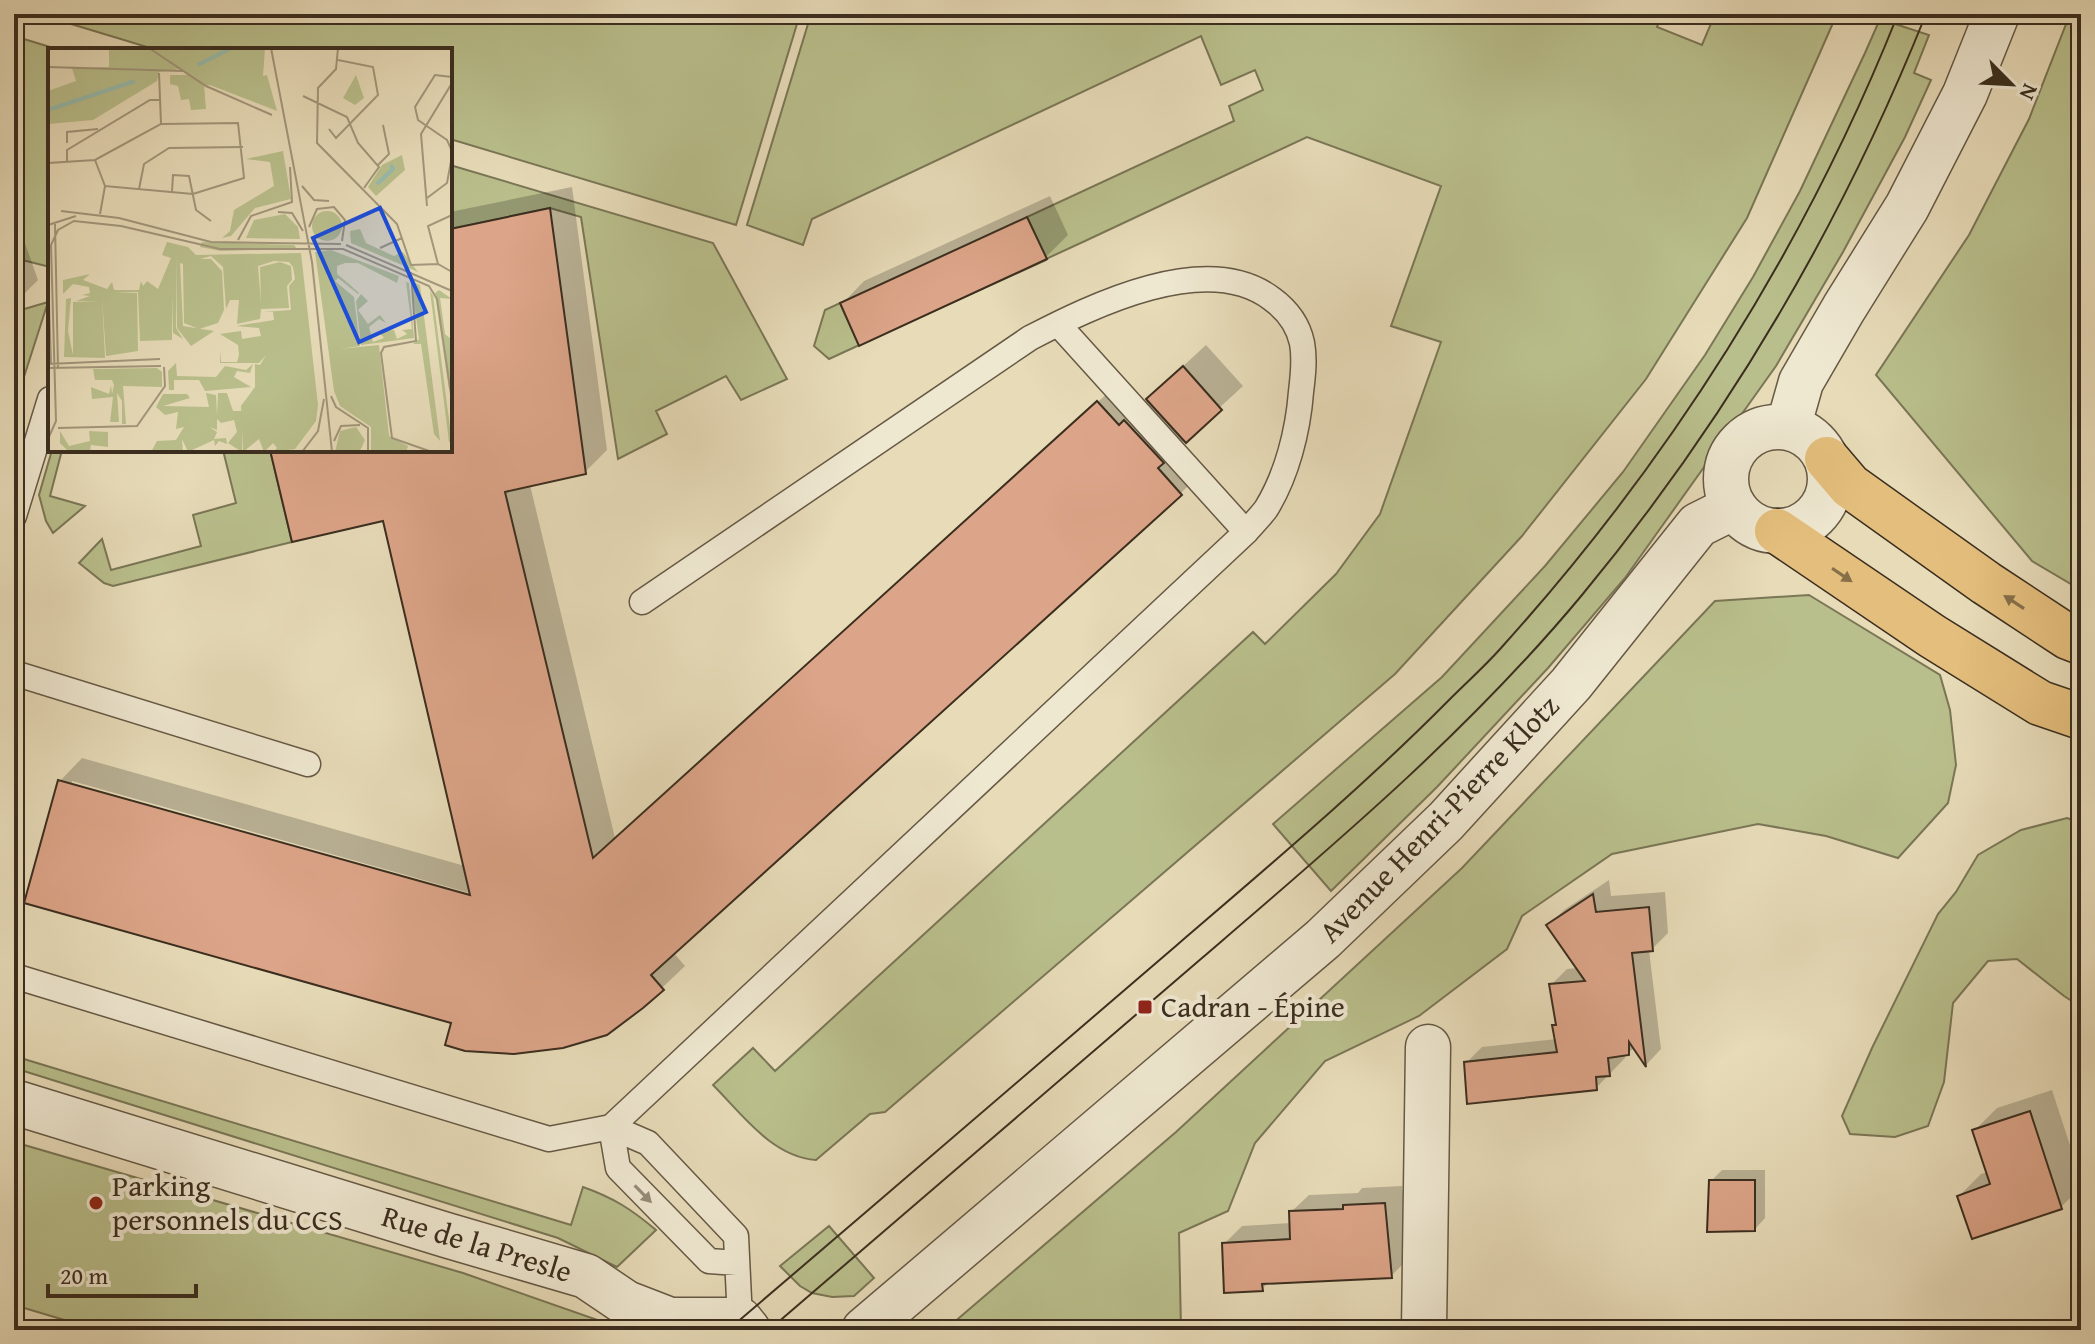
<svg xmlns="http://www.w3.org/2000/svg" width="2095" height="1344" viewBox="0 0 2095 1344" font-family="'Gentium Book Plus',serif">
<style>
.green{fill:#b9bf8c;stroke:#7a7656;stroke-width:2}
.shadow{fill:#0003;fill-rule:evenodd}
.building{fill:#dca488;stroke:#3b2e1f;stroke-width:2}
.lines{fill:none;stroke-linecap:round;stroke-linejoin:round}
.service-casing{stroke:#665945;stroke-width:27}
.minor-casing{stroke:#665945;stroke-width:47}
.tertiary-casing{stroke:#665945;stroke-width:47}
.trunk-casing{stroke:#3b2e1f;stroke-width:47}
.service{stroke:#efe8d1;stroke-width:24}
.minor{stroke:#efe8d1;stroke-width:44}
.tertiary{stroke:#efe8d1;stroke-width:44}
.trunk{stroke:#e4be7c;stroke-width:44}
.tram{stroke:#3b2e1f;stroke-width:2}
.oneway{fill:#876f49}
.oneway2{fill:#958b78}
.poi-dot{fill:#8f2418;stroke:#efe8d1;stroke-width:3}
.labels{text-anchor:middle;stroke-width:8;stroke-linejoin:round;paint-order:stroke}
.street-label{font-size:30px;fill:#3b2e1f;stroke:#efe8d1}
.poi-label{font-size:30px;fill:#3b2e1f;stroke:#efe8d1;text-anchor:start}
.inset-river{fill:none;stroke:#97bbad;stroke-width:4}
.inset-road{fill:none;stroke:#a2967b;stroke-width:2}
.view{fill:#1d4ed8;fill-opacity:0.15;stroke:#1d4ed8;stroke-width:4}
.inset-edge{fill:none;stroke:#3b2e1f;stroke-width:4}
</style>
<rect width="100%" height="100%" fill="#e7dbb8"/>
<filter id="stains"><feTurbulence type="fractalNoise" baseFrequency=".0025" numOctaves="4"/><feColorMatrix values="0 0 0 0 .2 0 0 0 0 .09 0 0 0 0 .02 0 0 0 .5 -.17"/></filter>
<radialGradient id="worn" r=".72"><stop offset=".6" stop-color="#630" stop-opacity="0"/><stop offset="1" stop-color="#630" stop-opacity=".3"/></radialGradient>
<!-- green -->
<path class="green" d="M38,14H800L736,225L450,139V50H157Z
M811,14H1372C1402,24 1438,28 1468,14H1662L1657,27L1702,45L1715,14H1837L1747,218L1646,379L1522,536L1395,674L885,1112L870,1114L816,1160C772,1157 742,1114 713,1085L753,1048L775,1071L1253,632L1265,644L1336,574L1380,514L1441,342L1391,326L1441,186L1307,137C1148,212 989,286 829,359L814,346L825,310L840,303L859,345L1046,260L1027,217L1234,121L1229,106L1263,90L1255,70L1221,85L1201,36L812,219L803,245L747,225Z
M2070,14H2081V590L2032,561L1876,375L1969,235L2029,119Z
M1880,19L1929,35L1914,73L1931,80L1905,137L1843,252L1776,366L1625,578L1548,668L1437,787L1331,891L1273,824L1442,677L1545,566L1623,472L1705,355L1753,277L1800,191L1865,53Z
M14,36L60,50H50V267L14,258Z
M450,165L713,243L787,379L741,400L726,376L656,411L667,434L618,459L581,217L550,208L450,229Z
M48,302L23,380L14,376V312Z
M52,450H62L50,496L85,506L53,533L46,521L39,495Z
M223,450H270L292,542L113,586L104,583L79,563L102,539L111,570L201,546L193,515L236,503Z
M1809,595L1940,675L1950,710L1956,765L1948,803L1898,858L1826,836L1758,824L1612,854L1522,916L1507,949L1419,1016L1325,1061L1255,1143L1228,1211L1179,1233L1181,1330H945L1176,1132L1462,868L1715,601Z
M2067,818L2081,823V1007L2064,996L2017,959L1988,961L1953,1003L1944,1082L1928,1126L1895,1137L1850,1134L1842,1116L1872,1048L1938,914L1956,892L1978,855L2021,830Z
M14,1056L571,1225L583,1187C614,1198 631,1209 656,1230L617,1267L558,1238L14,1068Z
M14,1142L463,1273L626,1330H98L14,1305Z
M829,1226L874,1278L854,1296L832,1297L812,1293L800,1286L780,1266Z"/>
<!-- shadow -->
<path class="shadow" d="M572,187L607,450L585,472L530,485L615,838L1121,381L1142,404L1206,345L1243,386L1179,445L1203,471L1181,493L673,952L685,966L642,1007L453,1021L60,781L82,758L465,866L384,519L272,450H450V212ZM72,781L480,896L479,900L72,786Z
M1050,196L1068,235L1045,258L842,304L864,281Z
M14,212L38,280L14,304Z
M1609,880L1611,896L1665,892L1668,933L1652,949L1649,950L1661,1049L1647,1064L1635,1047L1628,1053H1625V1058L1596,1088L1466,1063L1482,1047L1557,1039L1554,1026L1557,1023L1551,985L1567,969L1579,968L1549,925L1564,910Z
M2052,1090L2081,1179V1187L2061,1207L1959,1196L1981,1174L1988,1172L1974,1131L1997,1108Z
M1722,1170H1765V1218L1755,1229L1711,1181Z
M1402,1186L1409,1258L1391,1276L1270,1281L1262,1289L1224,1244L1242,1226L1291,1223V1212L1309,1195L1358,1193L1362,1188Z"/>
<!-- building -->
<path class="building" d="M550,208L586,474L505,492L593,858L1097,401L1119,425L1124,420L1164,463L1158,468L1182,495L651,975L664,990L643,1008L607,1035L563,1048L514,1054L465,1051L445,1045L451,1023L24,903L58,780L470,895L383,521L292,542L270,450H450V229Z
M1027,217L1047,259L859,346L840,303Z
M1183,366L1222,410L1186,443L1146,399Z
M1593,894L1596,912L1649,907L1653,951L1632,953L1646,1067L1629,1042V1055L1608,1058L1610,1076L1596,1077L1597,1090L1467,1104L1464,1062L1557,1052L1552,1025H1556L1549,984L1585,981L1546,925Z
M2030,1111L2062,1209L1972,1239L1957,1196L1990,1184L1972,1130Z
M1709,1180H1755V1231L1707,1232Z
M1385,1203L1392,1278L1262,1284L1263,1291L1224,1293L1222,1243L1290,1239L1289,1211L1343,1209V1205Z"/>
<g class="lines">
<defs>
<path id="service" d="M1058,324L1246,532
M14,516L50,399
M14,673L308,764
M14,976L549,1139L611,1127L1246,532C1253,524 1260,517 1266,509C1287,475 1298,431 1301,392C1303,376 1305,359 1302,343C1298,324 1287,310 1272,299C1207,249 1092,306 1030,338L642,602
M611,1127L648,1143L736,1236L740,1320
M611,1127L618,1168L709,1261L737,1263"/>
<path id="minor" d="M14,1102L446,1235L586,1276L626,1303L670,1320H740L748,1330
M864,1330L1323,939L1446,821L1571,684L1698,525L1734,507
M1424,1330L1428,1047"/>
<path id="tertiary" d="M1726 479a52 52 0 1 1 104 0a52 52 0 1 1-104 0Z
M1788,428L1801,382L1844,308L1907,207L1965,94L1997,14"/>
<path id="trunk" d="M1827,459L1850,486L1986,583L2068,637L2081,642
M1777,531L1932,636L2040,703L2081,717"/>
</defs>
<!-- service casing -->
<use href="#service" class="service-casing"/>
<!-- minor casing -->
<use href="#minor" class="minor-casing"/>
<!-- tertiary casing -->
<use href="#tertiary" class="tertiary-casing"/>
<!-- trunk casing -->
<use href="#trunk" class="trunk-casing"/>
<!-- service -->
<use href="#service" class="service"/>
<!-- minor -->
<use href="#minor" class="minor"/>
<!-- tertiary -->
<use href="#tertiary" class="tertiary"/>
<!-- trunk -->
<use href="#trunk" class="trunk"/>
<!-- tram -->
<path class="tram" d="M728,1330C878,1202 1028,1073 1177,945C1270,865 1364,786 1450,699C1467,682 1485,666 1501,648C1669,462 1805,248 1898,14
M769,1330C913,1206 1058,1082 1202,958C1335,844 1470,730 1582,595C1726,421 1842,224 1926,14"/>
</g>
<!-- one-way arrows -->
<defs><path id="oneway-solid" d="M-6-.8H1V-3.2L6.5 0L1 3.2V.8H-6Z" transform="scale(2)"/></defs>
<g class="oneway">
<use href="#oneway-solid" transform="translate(1842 575) rotate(34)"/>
<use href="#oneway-solid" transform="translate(2014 602) rotate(-147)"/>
</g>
<use class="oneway2" href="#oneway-solid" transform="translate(643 1194) rotate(46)"/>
<!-- markers -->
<g class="poi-dot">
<rect x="1137" y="999" width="16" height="16" rx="4"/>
<circle cx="96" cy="1203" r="8"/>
</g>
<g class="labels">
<!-- street labels -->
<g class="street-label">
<text transform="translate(1439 819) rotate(-46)" y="10">Avenue Henri-Pierre Klotz</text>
<text transform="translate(477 1244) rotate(17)" y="10">Rue de la Presle</text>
</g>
<!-- poi labels -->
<g class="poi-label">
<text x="1161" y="1017">Cadran - Épine</text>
<text x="112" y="1196">Parking<tspan x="112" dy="34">personnels du CCS</tspan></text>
</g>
</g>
<!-- overview -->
<g transform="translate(48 48)">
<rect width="404" height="404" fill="#e7dbb8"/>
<path d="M61,0H217L215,28L219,27L229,63L162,37H156L158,61L143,62L141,51L133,52L130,38L122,36V27H139L132,21L111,24L109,33L45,72L0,76V43L28,33L24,20L61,19ZM308,27L316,50L307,57L295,50ZM235,103L243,151L207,160L183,188L174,190L182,183L186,162L226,138L222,114L198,111ZM354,107L357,122L328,148L320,139L334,117ZM264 178a15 15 0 1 1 30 0a15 15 0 1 1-30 0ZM237,166L250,179L252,191L198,190L206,172ZM312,181L318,195L346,208L355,204L370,224L303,195L302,183ZM119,194L140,199L148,207L253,205L270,357L268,373L247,401L225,404L229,400L225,395L216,404L211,391L195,404L193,358L207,339V316L212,317L218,307L211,315H172V302L173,314H189L191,307L190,297L172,286L193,283L194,291L213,288L211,280L188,278L226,272L225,264H216L243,262L241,238L247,231L245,219L241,214L226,213L210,218L213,255L212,219L232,214L243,218L244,232L239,238L241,260L213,261L212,271L189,276L191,252H182L178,261L175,219L163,208L152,211H163L174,223L176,262L170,275L151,281L136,275L135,216L132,215L135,278L166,283L143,298L129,280V206L128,280L135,291L125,285L124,245V292L92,293L90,244H67L89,245L90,303L58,308L54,249L57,310L16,309L18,251L23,250L20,283L25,307V254L52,253H28L42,248L34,247L42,245L41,239L25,236L15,246V232L42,226L35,232L59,241L64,234L66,242H91L93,233L95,238L99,233L110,241L123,210L114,207ZM154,194L246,197L249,201L173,203L152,199ZM283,202L351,228L349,235L310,215H297L289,218V226L301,236L311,245L310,246L290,230L287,233L306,249L312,298L291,301L331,297L341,388L360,398L358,404H323V379L292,358L286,343L267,204ZM363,233L372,237L392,393L386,386L373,296H365L371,291ZM358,234L361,235L366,290L313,297L308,253L313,246L320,253L310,262L320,276L332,267L338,275L331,271L321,279L325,294L336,290L331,284L346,282L349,291L359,286L354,282L364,281ZM391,242L404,251L392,250L397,286L404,292L401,342L387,245ZM382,243L385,248L404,395L401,394ZM128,315L129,328L168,329L177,318L198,322L205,316L202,325L189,323L186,329L203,339L157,343L151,332H126V342H121L120,323ZM109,320L114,324V339L75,338L78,376H74V353L69,345L71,374H62L65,349L44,351L43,339L61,346L63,337L64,346L66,337L64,332H47L45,321ZM158,345L168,347L169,367L170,345H179L185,363H194V404L180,395L189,384L186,372L173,375L169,371V382L161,379L169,384L166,391L178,390L179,396L171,393L167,398L166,392L140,404L134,391L135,404H103L109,393L128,392L136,379L128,381L130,364L117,367L108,359L115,346H139L142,350L115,358L161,359ZM308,379L317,392L312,403L287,404L292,383ZM12,383L21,398L42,393L41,383L60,384V399L43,397L42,404H21L12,395Z" fill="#b9bf8c"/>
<path class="inset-river" d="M150,17L183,0M0,62L87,33M329,136L345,121L343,117"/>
<path class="inset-road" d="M101,0L158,38L224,67M223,0L264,214L284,404M290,0L288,21L270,40L269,95L349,176L363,217L390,216L404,224M0,19L135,23M404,29L387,27L367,59L370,72L399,92L404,103M255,48L299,69L310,95L331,119L316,140M281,81L288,90L330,47L325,19L290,12M19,95V84L50,81M47,112L57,138M19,113V102L102,52H112M0,115L47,112L113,76L111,25M330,117L341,106L335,77M254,138L266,152L281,153M91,141L96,116L121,100L195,99M124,144L125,127L141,128L148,162L163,173M379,150L399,135L404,108M379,158L373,86L404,35M13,163L71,170L163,194L293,196M230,164L244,165L255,183M52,166L57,138L145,146L196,130L190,75L113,76M7,176L10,320M0,177L28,168M261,179L269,161L286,159L297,172L294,193M190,192L203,168L244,154L242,119M298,197L404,243M332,200L354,190M390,216L380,178L404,167M363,224L368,293L336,299L333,305L344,390L384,404M0,225L3,316M0,316L112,311M0,320L113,318M283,348L288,359L320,380V404M10,380L89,378L117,338L116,319M0,391L8,373L3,197L10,182L26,173L73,178L172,201H295L381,238L389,251L404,353M286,393L293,378L312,377M254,404L270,383L276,351"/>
<path class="view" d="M332,160L378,264L311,294L265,190Z"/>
<rect width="404" height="404" class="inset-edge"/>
</g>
<!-- margin -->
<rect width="2095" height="1344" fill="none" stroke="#e7dbb8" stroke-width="48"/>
<rect x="16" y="16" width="2063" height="1312" fill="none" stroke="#3b2e1f" stroke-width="4"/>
<rect x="24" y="24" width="2047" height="1296" fill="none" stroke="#3b2e1f" stroke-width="2"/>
<!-- north arrow -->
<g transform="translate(2011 84) rotate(114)" stroke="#efe8d1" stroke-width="6" paint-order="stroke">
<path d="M0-6L14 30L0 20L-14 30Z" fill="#3b2e1f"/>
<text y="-12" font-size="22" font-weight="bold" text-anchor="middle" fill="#3b2e1f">N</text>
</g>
<!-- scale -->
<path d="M48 1284v12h148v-12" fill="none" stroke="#3b2e1f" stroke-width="4"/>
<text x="60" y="1284" font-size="24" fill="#3b2e1f" stroke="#efe8d1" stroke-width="6" paint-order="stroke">20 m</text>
<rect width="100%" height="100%" filter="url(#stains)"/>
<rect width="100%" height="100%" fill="url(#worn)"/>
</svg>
